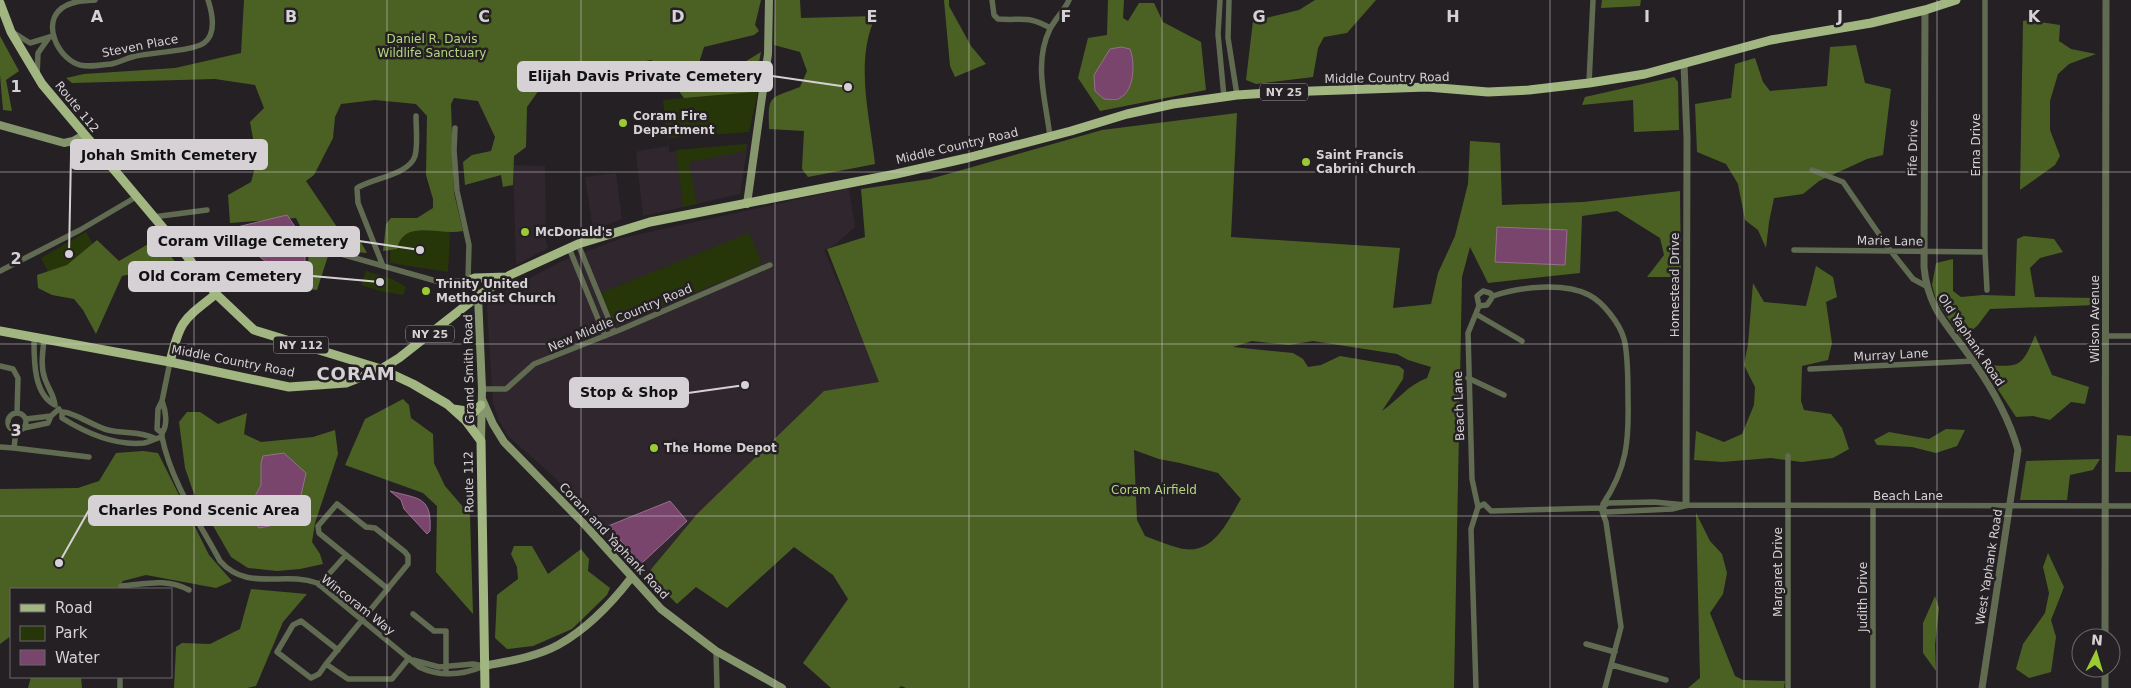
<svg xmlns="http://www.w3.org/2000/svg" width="2131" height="688" viewBox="0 0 2131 688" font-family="'DejaVu Sans',sans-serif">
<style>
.built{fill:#30262d}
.green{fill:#273608}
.forest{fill:#4b6124;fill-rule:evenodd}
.water{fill:#79456d;stroke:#956f8c}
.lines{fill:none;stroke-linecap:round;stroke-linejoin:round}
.minor{stroke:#616b52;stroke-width:5.5}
.tertiary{stroke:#616b52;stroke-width:7}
.secondary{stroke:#85966d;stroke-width:8}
.primary{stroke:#a1b681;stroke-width:9}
.grid{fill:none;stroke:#d5d1d4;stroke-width:1;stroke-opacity:0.55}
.poi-dot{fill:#9acb34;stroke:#252023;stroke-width:2}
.labels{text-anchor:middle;stroke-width:5;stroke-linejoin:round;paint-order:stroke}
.shield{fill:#252023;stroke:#a09c9f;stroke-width:1}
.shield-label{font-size:11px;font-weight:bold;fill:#d5d1d4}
.park-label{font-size:12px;fill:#b4d67e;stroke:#252023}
.street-label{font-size:12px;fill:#d5d1d4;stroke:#252023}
.poi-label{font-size:12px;font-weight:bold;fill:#d5d1d4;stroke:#252023;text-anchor:start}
.district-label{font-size:18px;font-weight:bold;letter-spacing:1px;fill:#d5d1d4;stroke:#252023}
.grid-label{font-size:16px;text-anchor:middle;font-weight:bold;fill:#d5d1d4;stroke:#252023;stroke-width:5;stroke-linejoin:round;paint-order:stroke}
.leader{fill:none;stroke:#d5d1d4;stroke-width:2}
.callout-dot{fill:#d5d1d4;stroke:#252023;stroke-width:2}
.callout{fill:#d5d1d4;stroke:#d5d1d4;stroke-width:2}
.callout-label{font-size:14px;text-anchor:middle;font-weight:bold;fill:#111}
</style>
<rect width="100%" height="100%" fill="#252023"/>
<!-- built -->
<path class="built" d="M748,144L740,194L643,216L636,154L638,151L669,146V152Z
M513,165L545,166L546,241L548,248L516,265Z
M616,173L622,219L593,230L585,177Z
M849,188L855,227L836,244L824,250L882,384L697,514L642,579L554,477L507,435L499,421L493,403L487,307L488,303L494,297L564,260L622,238Z"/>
<!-- green -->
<path class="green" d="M758,91L749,132L667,138L663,100Z
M746,144V151L689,162L697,204L683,207L676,150Z
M391,227L448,228L450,236L448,272L390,263Z
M86,232L96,250L50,276L41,258Z
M749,233L761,260L757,267L614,325L601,293Z
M366,271L392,279L406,287L403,295L380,291L361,285Z"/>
<!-- forest -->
<path class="forest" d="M244,0H761L755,25L759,31L754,35L704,47L699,63L709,69L738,66L761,52L753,92L684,98L660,66L651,60L582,74L539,90L527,107L526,147L514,156L513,185L503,187L501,175L465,185L463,162L472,155L491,151L495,137L478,101L454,98L451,104L454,193L463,231C439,236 404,218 397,249L383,251L386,224L391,218H417L433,208V199L426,175L427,116L416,104L375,100L341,104L335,117L333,138L314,175L306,181L341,233L359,239L367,253L357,252L329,253L317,290L307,289L309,244L296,218L230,223L228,195L251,182L257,160L250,122L264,108L255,85L215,79L72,83L66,78L84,74L175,68L241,53Z
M775,0H800L801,18L876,16C854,60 870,117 875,164L808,177L802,169L804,131L769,129C768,94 769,99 800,87L807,71L800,52L774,45Z
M944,0H949V6L971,46L986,64L955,77L950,66Z
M1108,0H1124L1123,18L1128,21L1139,3H1154L1163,22L1201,42L1206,90L1100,111L1078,78L1088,38L1107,35Z
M1315,0H1376L1347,33L1324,37L1318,48L1313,77L1256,84L1246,80L1253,21L1299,10Z
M1602,0H1641L1640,6L1601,8Z
M2028,20L2060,25L2059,41L2071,49L2096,54L2069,64L2058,74L2050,101V130L2060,156L2055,165L2020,190L2023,21Z
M0,36L19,71L6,80L12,111L3,110L0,75Z
M1856,45L1865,83L1891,89L1883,155L1867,159L1819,181L1803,194L1774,198L1769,222L1766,248L1758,230L1745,220L1738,184L1726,164L1697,152L1695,104L1731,98L1735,64L1755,58L1763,82L1770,91L1827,86L1830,47Z
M1674,77L1678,82L1679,130L1634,132L1633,100L1582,105L1585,97Z
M1237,113L1231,237L1400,248L1393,308L1431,304L1438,273L1455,236L1468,184L1470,141L1500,143L1502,205L1583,202L1680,191L1681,277H1647L1664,255L1660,238L1617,211L1582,216L1580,273L1488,283L1470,247L1462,277L1454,688H906L901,686L899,688H831L803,663L848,599L833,575L794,547L727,608L696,587L677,604L647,574L697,514L824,391L879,382L827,249L865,237L861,189L930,179L1102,130ZM1252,341L1289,345L1313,341L1397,354L1408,360L1431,367L1427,378C1408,385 1399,399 1382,411L1403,379L1404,370L1399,366L1340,356L1321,365L1308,367L1303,359L1293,353L1233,347ZM1134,450L1159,459L1180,463L1218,473L1241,499C1227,522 1213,557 1179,548C1168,545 1156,540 1145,536L1137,520Z
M2024,236L2054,239L2063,252L2040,258L2030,268L2035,297L2098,298L2096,305L1990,309L1978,325L1962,339L1936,300L1932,285L1936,263L1953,259V291L1961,297L1983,295L2015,296L2017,239Z
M157,239L193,284L169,283L140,272L122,276L96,334L83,310L74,299L52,295L38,288L37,275L67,265L97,240L119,261Z
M1816,266L1833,277L1837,297L1826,302L1832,343L1828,360L1802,366L1801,401L1804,410L1831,414L1842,428L1849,449L1833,458L1802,462L1771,458L1722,462L1694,460L1696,431L1724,442L1742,434L1754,405L1755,387L1744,365L1748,344L1753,283L1764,302L1806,306Z
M2035,335L2052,375L2089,387L2085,404L2071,402L2050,420L2033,416L2016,417L1982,365C2018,366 2021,371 2035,335Z
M403,399L409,405L411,418L433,434L434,463L445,486L470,515L473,614L436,572L437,506L423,493L345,465L365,419Z
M187,412H200L218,424L247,413L244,434L261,442L313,437L335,430L338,454L315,523L312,542L320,554L323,564L300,569L277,571L248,568L231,557L193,491L185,468L179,422ZM261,485L259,528L248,509Z
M1946,429L1965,430L1957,446L1936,453L1912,447L1877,445L1874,440L1889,432L1929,439Z
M2117,435L2131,436V472H2115Z
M143,451L158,453L209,555L232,581L216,588L146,575L123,581L117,589H11V636L0,644V489L78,488L99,481L116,453Z
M2100,459L2093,470L2070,475L2067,500H2020L2026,461Z
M1696,513L1710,541L1722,554L1727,573L1723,594L1710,613L1735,676L1743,680L1785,681L1784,688H1688L1700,678Z
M514,546H532L548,574L581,549L589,559L588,571L610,588L607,595L572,629L533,646L507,649L495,638L497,595L518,579L517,567L511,554Z
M2048,553L2064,587L2051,620L2056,637L2051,672L2029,678L2016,669L2023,644L2045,613L2049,593L2043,567Z
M251,589L307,594L283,622L256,686L247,688H174L176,647L182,643L210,644L240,629Z
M1935,596L1939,608L1935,645L1936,671L1923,653V623Z
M31,677H81L82,688H28Z"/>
<!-- water -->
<path class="water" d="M1121,47L1130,49C1135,62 1135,90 1120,98C1116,101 1109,99 1104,99L1095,91L1094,75L1110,49Z
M287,215L305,241V284L277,271L249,248L237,227Z
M1497,227L1567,230L1565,265L1495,262Z
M284,453L306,473L300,500L284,523L259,528L248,509L261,485V463L263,456Z
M390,491C419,499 432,496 430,531L427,534L404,509L401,500Z
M670,501L687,521L641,564L608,526Z"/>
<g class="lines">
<!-- minor -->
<path class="minor" d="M95,0C84,1 71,1 62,8C42,23 57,56 77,64C86,68 100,65 111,64C118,63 125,59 132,57C150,52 190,52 204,43C217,34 212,12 208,0
M992,0L994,15L998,19C1021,21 1029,15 1050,28
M1220,0L1218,34L1224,97
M1229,0L1228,38L1237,95
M1985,0V252L1987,290
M14,33L30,43L53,36
M37,76L38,53L48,39
M1589,83L1593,0
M455,128L454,150L457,191L469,245L468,281
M1050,137C1046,101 1033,63 1050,29C1055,19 1064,11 1069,0
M1812,170L1843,182L1890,250L1913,279L1926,286
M153,217L207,210
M578,244L614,332
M569,248L605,336
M1794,250L1985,252
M334,252L436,281H468L474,285L478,296
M383,266L358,203L357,188C373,178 409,175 415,156C418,145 416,128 416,116
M0,271L80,230L136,197
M1493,296C1518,287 1564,282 1589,295C1603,302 1620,324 1624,339C1628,353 1628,383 1628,399C1629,441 1627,468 1603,504
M1476,314L1522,341
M2106,336H2131
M34,337C34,359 33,394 55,405C54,395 48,388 45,379C40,366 43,352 44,339
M0,366L13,369L18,378L17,413
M1810,369L1974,361
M1468,378L1504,395
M482,389H506L534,364L622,329L770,265
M162,401C166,411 168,425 162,433L157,429L158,409L162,401L170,362
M8 422a9 9 0 1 1 18 0a9 9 0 1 1-18 0Z
M26,419L51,416
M24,428L48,423L51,416L59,409
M162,437C171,482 199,522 220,561C247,592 283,571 317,583L419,667C440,677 463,675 484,666
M154,438C139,431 124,434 108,430C95,427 72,411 62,412V418C86,433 115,446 144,443C150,442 155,438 162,437V433
M0,447L14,448L16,431
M14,448L89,457
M1788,456V688
M1873,506V688
M1478,507L1484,504L1491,511L1601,508L1608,503L1654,502L1686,505L2131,506
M1601,508L1606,522L1621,627L1605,688
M1601,508L1607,512L1672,509L1684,506
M319,585L346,555
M121,589V586C146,584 166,578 189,590
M388,589L319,533L318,526L337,504L366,527L375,528L405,552L408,556V564L326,664L348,679H392L409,658
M413,614L434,631H446V674
M1586,644L1615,652
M716,651L717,688
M413,660L439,667L473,664L484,666
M326,664L319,674L311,678L277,652L293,625L301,621L338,650
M1612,665L1666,680
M120,688V677
M1476,688L1471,529L1478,507L1472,479L1468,333L1479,306L1477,296L1483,291L1490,293L1493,296L1487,305L1479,306"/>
<!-- tertiary -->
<path class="tertiary" d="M1925,10L1924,267C1928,311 1950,327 1973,361C1992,388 2009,418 2018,450L1982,688
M1684,64L1687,138L1686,505
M2105,638L2106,0
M2105,668V688"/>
<!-- secondary -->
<path class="secondary" d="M0,125L64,143L73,141L84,135
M747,204L768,54L769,0
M478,296L482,389L481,441
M482,399L493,424L504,442L585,525L661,609L716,651L782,688
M484,666C509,661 536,657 558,645C587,629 611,604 631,578"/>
<!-- primary -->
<path class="primary" d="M0,3L11,32L42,84L185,254L216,294L254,330L381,369L413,384L447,404L466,421L481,441L485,688
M468,281L475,278L508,277
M0,331L170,362L289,387L346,383L381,369L399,358L478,296L510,275L578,244L650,222L896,174L967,158L1071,131L1127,114L1173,104L1237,95L1284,92L1427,87L1488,92L1529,90L1589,83L1645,74L1771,40L1871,23L1925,10L1956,0
M170,362C180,320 183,320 216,294
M453,409L474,412L481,405"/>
</g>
<!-- grid -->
<path class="grid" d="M194,0V688M387,0V688M581,0V688M775,0V688M969,0V688M1162,0V688M1356,0V688M1550,0V688M1744,0V688M1937,0V688M0,172H2131M0,344H2131M0,516H2131"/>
<!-- markers -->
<g class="poi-dot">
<circle cx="623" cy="123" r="5"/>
<circle cx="1306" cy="162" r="5"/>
<circle cx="525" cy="232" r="5"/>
<circle cx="426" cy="291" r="5"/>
<circle cx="654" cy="448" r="5"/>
</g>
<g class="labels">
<!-- shield labels -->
<g class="shield">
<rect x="1260" y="83.5" width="48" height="17" rx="4"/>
<rect x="406" y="325.5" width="48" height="17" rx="4"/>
<rect x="273.5" y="336.5" width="55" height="17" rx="4"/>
</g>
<g class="shield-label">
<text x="1284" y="96">NY 25</text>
<text x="430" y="338">NY 25</text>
<text x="301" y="349">NY 112</text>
</g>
<!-- park labels -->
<g class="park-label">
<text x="432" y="43">Daniel R. Davis<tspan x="432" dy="14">Wildlife Sanctuary</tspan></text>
<text x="1154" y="494">Coram Airfield</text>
</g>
<!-- street labels -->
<g class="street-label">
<text transform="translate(140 46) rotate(-11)" y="4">Steven Place</text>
<text transform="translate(1387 78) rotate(-1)" y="4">Middle Country Road</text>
<text transform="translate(77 107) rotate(51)" y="4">Route 112</text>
<text transform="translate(1976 145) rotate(-90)" y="4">Erna Drive</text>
<text transform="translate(957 146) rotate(-13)" y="4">Middle Country Road</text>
<text transform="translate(1913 148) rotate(-89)" y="4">Fife Drive</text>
<text transform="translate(1890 241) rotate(1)" y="4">Marie Lane</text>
<text transform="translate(1675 285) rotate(-90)" y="4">Homestead Drive</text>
<text transform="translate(620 318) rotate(-23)" y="4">New Middle Country Road</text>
<text transform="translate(2095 319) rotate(-90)" y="4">Wilson Avenue</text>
<text transform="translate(1971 340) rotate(56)" y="4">Old Yaphank Road</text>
<text transform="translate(1891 355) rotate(-3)" y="4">Murray Lane</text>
<text transform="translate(233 361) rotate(11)" y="4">Middle Country Road</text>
<text transform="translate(469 369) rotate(-91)" y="4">Grand Smith Road</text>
<text transform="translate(1459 406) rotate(-92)" y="4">Beach Lane</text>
<text transform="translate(469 482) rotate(-91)" y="4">Route 112</text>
<text x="1908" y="500">Beach Lane</text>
<text transform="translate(614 541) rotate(47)" y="4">Coram and Yaphank Road</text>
<text transform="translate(1989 567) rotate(-81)" y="4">West Yaphank Road</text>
<text transform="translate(1778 572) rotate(-90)" y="4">Margaret Drive</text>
<text transform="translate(1863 597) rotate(-90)" y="4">Judith Drive</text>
<text transform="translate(358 605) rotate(38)" y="4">Wincoram Way</text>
</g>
<!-- poi labels -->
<g class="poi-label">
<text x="633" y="120">Coram Fire<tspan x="633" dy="14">Department</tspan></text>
<text x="1316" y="159">Saint Francis<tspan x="1316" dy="14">Cabrini Church</tspan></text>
<text x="535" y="236">McDonald's</text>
<text x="436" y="288">Trinity United<tspan x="436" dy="14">Methodist Church</tspan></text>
<text x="664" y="452">The Home Depot</text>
</g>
<!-- district labels -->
<g class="district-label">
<text x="356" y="380">CORAM</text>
</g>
</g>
<g class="grid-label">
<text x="97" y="22">A</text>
<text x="291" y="22">B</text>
<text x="484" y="22">C</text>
<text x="678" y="22">D</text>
<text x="872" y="22">E</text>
<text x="1066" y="22">F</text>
<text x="1259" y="22">G</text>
<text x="1453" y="22">H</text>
<text x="1647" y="22">I</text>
<text x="1840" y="22">J</text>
<text x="2034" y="22">K</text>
<text x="16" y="92">1</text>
<text x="16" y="264">2</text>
<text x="16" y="436">3</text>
</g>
<!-- callouts -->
<path class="leader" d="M848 87L772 76M69 254L71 155M420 250L359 241M380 282L312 276M745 385L688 393M59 563L89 510"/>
<g class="callout-dot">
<circle cx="848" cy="87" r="5"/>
<circle cx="69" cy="254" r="5"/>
<circle cx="420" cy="250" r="5"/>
<circle cx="380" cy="282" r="5"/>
<circle cx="745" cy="385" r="5"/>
<circle cx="59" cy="563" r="5"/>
</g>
<g class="callout">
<rect x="518" y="62" width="254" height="29" rx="5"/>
<rect x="71" y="140" width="196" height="29" rx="5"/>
<rect x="148" y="227" width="211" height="29" rx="5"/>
<rect x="129" y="262" width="183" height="29" rx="5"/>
<rect x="570" y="378" width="118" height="29" rx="5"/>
<rect x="89" y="496" width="221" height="29" rx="5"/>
</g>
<g class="callout-label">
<text x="645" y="81">Elijah Davis Private Cemetery</text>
<text x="169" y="160">Johah Smith Cemetery</text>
<text x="253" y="246">Coram Village Cemetery</text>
<text x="220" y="281">Old Coram Cemetery</text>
<text x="629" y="397">Stop &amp; Shop</text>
<text x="199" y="515">Charles Pond Scenic Area</text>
</g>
<!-- legend -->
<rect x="10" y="588" width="162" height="90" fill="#252023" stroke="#6b676a"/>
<rect x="20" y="604" width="25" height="8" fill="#a1b681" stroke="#6b676a"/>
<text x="55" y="613" font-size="15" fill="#d5d1d4">Road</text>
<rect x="20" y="626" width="25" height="15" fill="#273608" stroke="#6b676a"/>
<text x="55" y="638" font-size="15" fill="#d5d1d4">Park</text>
<rect x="20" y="650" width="25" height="15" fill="#79456d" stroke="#6b676a"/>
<text x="55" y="663" font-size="15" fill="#d5d1d4">Water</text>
<!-- north arrow -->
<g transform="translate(2096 653) rotate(5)"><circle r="24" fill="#252023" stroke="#6b676a"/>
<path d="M0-4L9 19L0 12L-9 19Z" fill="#9acb34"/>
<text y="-8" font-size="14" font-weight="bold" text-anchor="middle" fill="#d5d1d4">N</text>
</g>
</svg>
